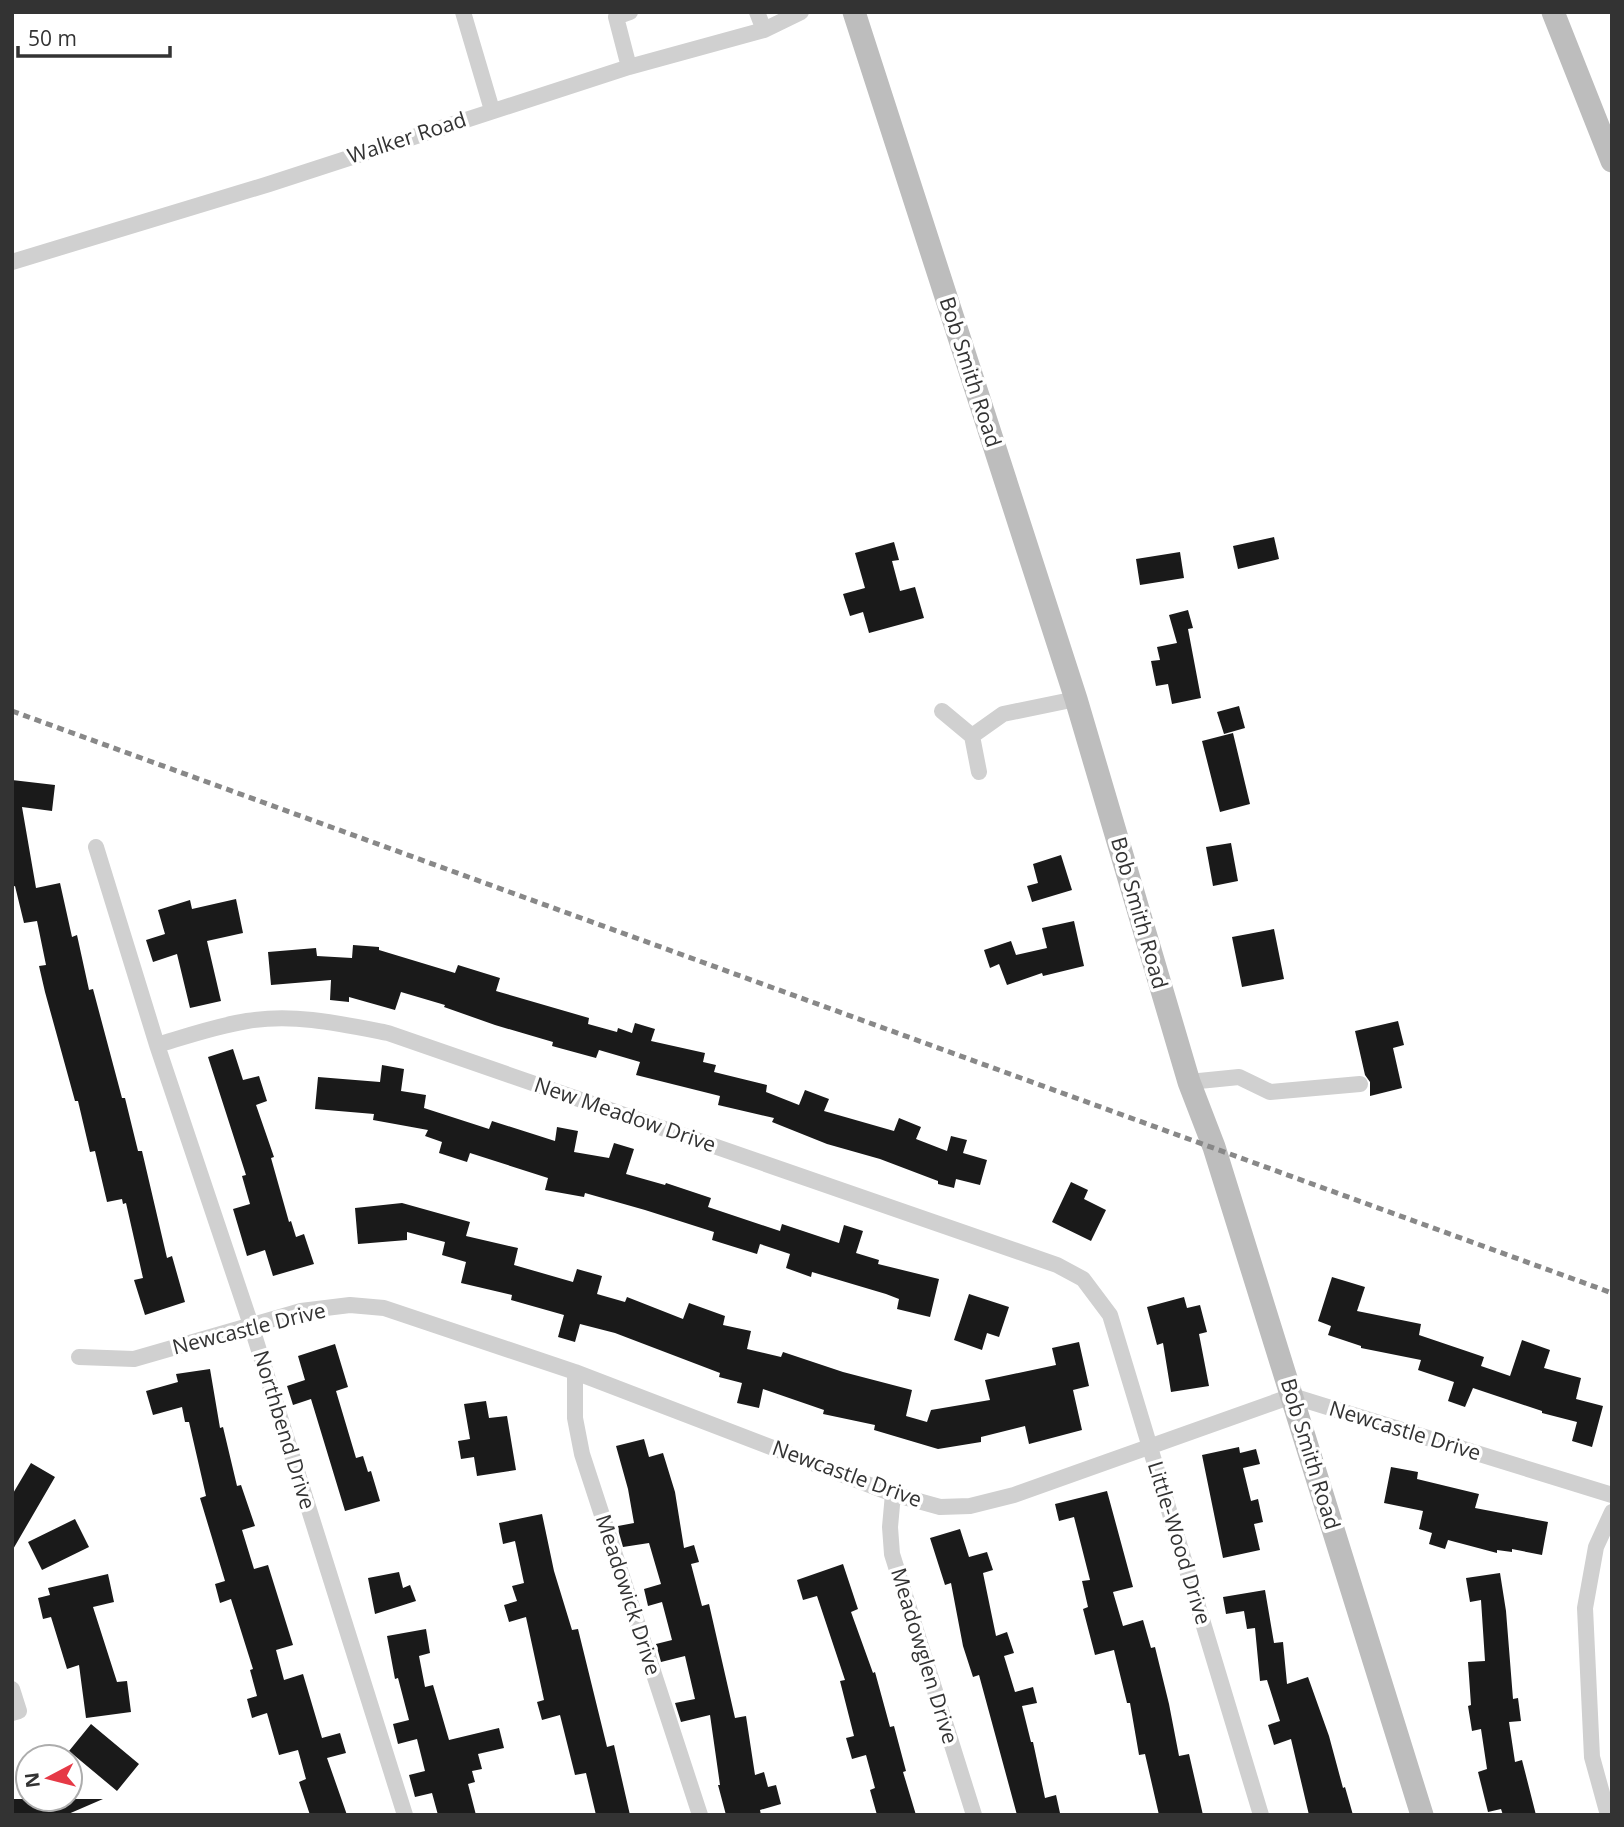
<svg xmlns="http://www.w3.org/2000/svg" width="1624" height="1827" viewBox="0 0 1624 1827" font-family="'Open Sans',sans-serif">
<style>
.building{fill:#1a1a1a}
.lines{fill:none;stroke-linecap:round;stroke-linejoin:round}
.street{stroke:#d0d0d0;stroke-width:16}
.secondary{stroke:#bdbdbd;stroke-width:23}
.rail{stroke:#888;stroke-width:5;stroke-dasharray:7 5;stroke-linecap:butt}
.labels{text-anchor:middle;stroke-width:7;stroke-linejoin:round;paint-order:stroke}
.street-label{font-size:21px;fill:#333;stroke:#fff}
</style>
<rect width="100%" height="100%" fill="#fff"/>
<!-- building -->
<path class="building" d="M1274,537L1279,559L1238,569L1233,546Z
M894,542L899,560L892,561L900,591L915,587L924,618L869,633L863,612L850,616L843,594L865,588L855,553Z
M1180,552L1184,578L1140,585L1136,559Z
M1188,610L1193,628L1188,629L1201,698L1172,704L1168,684L1156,686L1151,661L1160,660L1157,647L1177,643L1169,615Z
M1239,706L1245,728L1224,734L1217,712Z
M1233,733L1250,804L1220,812L1202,741Z
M12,780L55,785L52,811L22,807L36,888L60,883L72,937L77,935L89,990L93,989L122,1098H125L138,1151H142L167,1258L172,1256L185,1302L145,1315L134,1280L143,1278L126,1203L123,1204L122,1199L107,1202L95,1151L90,1152L78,1101H75L45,992L39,966L46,965L37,921L24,923L15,886L12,887Z
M1231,843L1238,881L1213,886L1206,847Z
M1061,855L1072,890L1032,902L1027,886L1038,883L1033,864Z
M236,899L243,933L207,941L221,1001L190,1008L177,954L153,962L146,940L165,934L158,910L190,900L192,909Z
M1074,921L1084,966L1043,976L1042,973L1007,985L999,964L990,968L984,950L1011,941L1016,955L1047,948L1042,928Z
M1274,929L1284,979L1242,987L1232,937Z
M353,945L379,947V950L455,973L458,965L500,978L496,991L589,1018L588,1024L617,1032L618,1028L632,1033L635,1023L655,1029L651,1041L705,1053L703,1062L716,1065L714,1072L767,1085L766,1092L799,1105L805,1090L829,1099L824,1111L894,1131L899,1118L921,1127L916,1139L947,1151L951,1136L967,1140L963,1153L987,1160L980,1185L956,1179L954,1188L938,1184V1181L880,1159L827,1144L772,1122L774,1118L718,1105L720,1096L636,1075L640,1062L599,1050L596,1058L552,1046L553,1042L495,1025L444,1007L445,1005L401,992L395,1010L349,997V1002L330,1000L331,980L271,985L268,952L316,948L317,956L352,958Z
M1398,1021L1404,1045L1393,1048L1402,1088L1370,1096V1082L1365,1075L1355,1031Z
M233,1049L243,1080L259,1076L267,1101L256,1105L274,1157L271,1158L289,1222L291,1221L296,1237L304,1234L314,1264L273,1276L265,1250L247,1256L233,1209L250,1204L242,1176L246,1175L208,1057Z
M382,1065L404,1069L401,1091L426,1095L424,1108L489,1129L492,1121L555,1141L557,1127L578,1131L574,1152L609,1158L614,1143L634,1149L626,1174L665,1185L666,1183L711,1198L708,1207L780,1231L782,1224L839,1243L844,1225L863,1231L856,1253L879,1260L878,1264L939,1279L930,1317L897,1309L899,1299L886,1294L812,1272L811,1277L786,1268L790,1254L760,1244L757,1254L712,1240L714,1232L645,1210L585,1193L584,1197L545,1190L548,1178L470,1153L467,1162L439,1153L442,1142L425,1136L428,1130L373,1120L374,1114L315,1109L318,1077L380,1082Z
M1071,1182L1088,1190L1084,1199L1106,1210L1091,1241L1052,1222Z
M402,1203L470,1222L466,1236L518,1248L514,1265L573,1282L577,1269L602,1276L597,1294L625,1302L627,1297L683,1319L689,1303L725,1316L723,1325L751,1331L747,1349L781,1357L783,1352L843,1372L912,1390L906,1416L927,1422L931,1410L990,1400L985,1380L1056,1365L1052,1348L1079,1342L1089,1386L1073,1390L1082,1430L1029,1444L1025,1426L981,1437V1442L938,1449L874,1430L875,1425L823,1414L824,1410L763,1389L759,1408L737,1403L742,1383L719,1377L720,1373L615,1333L580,1324L575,1342L558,1337L564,1315L511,1300L512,1295L461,1283L466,1262L442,1255L445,1242L407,1232V1240L358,1244L355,1208Z
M1332,1277L1365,1287L1357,1311L1421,1324L1419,1335L1484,1357L1481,1366L1510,1376L1522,1340L1550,1350L1544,1368L1581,1378L1576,1399L1603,1406L1592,1447L1572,1441L1577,1422L1542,1413V1411L1473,1388L1465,1407L1448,1401L1454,1382L1418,1370L1421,1360L1361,1348V1346L1328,1335L1331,1326L1318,1321Z
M969,1294L1009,1307L999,1337L987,1333L982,1350L954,1340Z
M1184,1297L1187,1308L1200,1305L1207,1332L1199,1334L1209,1386L1171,1392L1163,1343L1157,1345L1147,1307Z
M335,1344L348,1387L336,1391L356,1458L363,1456L368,1472L371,1471L380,1501L345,1511L311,1399L293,1405L287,1386L305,1380L298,1356Z
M210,1369L220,1428L223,1427L237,1486L241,1485L255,1526L242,1530L254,1569L268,1565L293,1645L276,1650L284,1680L303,1674L322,1738L340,1733L346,1753L327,1758L347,1815H310L299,1782L306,1779L298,1750L279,1755L267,1713L252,1718L247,1699L257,1696L250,1670L253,1669L231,1599L220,1603L215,1584L225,1581L200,1498L206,1496L189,1422H185L182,1407L153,1415L146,1391L178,1382L176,1374Z
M486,1401L489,1418L507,1416L516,1470L477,1476L474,1457L461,1459L458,1441L470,1439L464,1404Z
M644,1439L649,1457L663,1453L675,1492L684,1548L694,1545L699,1562L691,1564L702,1606L709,1604L735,1718L746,1716L755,1775L764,1772L768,1787L776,1785L781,1804L760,1810L761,1815H726L718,1785H720L710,1715L681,1722L675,1703L695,1699L685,1656L661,1662L656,1644L672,1640L662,1602L648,1606L644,1589L661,1584L649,1543L623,1547L619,1533L618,1526L634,1523L628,1489L616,1446Z
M1239,1447L1240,1453L1256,1449L1260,1464L1243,1468L1251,1501L1258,1499L1263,1522L1254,1524L1260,1550L1223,1558L1202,1455Z
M31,1463L55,1477L12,1551V1495Z
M1391,1467L1418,1472L1417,1479L1479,1494L1475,1508L1548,1522L1542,1555L1512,1549V1552L1497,1550V1553L1448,1540L1445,1549L1429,1544L1432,1533L1419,1529L1423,1511L1384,1503Z
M1107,1491L1133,1587L1113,1592L1123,1626L1143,1620L1151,1648L1155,1647L1169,1704L1179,1756L1189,1754L1203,1815H1159L1145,1754L1139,1755L1130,1703H1127L1114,1650L1095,1655L1083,1609L1088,1607L1082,1581L1090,1580L1074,1517L1059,1521L1055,1504Z
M542,1514L554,1571L572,1630L578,1629L607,1747L614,1745L630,1815H596L586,1773L575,1775L560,1715L542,1720L537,1702L544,1700L526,1617L509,1622L504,1605L517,1601L512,1586L524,1583L515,1541L503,1544L499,1523Z
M75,1519L89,1547L42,1570L28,1542Z
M960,1529L969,1557L987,1552L993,1570L983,1573L996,1636L1007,1632L1014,1653L1004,1656L1015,1692L1033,1687L1037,1703L1022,1706L1031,1742H1033L1045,1798L1056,1795L1060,1813L1017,1815L979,1675L973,1677L963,1646L951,1583L945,1585L930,1538Z
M843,1564L858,1609L851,1612L873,1673L875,1672L890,1727L894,1726L906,1771L903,1772L916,1815H877L870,1790L875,1788L866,1755L852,1759L846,1738L854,1736L840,1681L845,1680L817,1596L803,1600L797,1580Z
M399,1572L403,1588L410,1585L416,1601L375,1614L368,1578Z
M1500,1573L1506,1611L1513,1699L1518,1698L1521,1721L1509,1722L1515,1762L1522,1760L1536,1815H1503L1501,1809L1488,1812L1478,1772L1487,1769L1481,1729L1472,1731L1468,1706L1471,1705L1468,1662L1485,1661L1481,1600L1470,1602L1466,1578Z
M108,1574L114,1602L93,1607L117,1682L127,1681L131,1712L86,1718L79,1665L67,1669L51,1617L43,1619L38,1598L50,1595L48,1588Z
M1265,1590L1274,1643L1283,1642L1287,1684L1308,1677L1329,1736L1343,1788L1345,1787L1353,1815H1309L1291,1739L1274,1745L1268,1725L1280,1721L1267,1680L1260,1681L1255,1628L1247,1629L1244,1611L1226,1614L1223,1597Z
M426,1629L430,1653L419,1656L425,1687L433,1685L449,1740L499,1728L504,1748L478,1754L482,1769L472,1771L475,1782L468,1784L476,1815H438L432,1793L415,1797L409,1775L425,1771L417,1739L398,1744L393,1724L409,1720L398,1678L395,1679L387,1636Z
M91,1724L139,1764L117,1791L69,1751Z
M12,1799H103L66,1815H12Z"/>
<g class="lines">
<!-- street -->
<path class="street" d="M463,12L492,110
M757,12L764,30
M629,67L616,17L630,12
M12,262L269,184L629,67L764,30L801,12
M942,711L972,736L979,772
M972,736L1003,714L1076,699
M96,847L157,1045L251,1325L405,1815
M157,1045C187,1036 216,1026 247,1021C295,1013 342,1024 388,1033L1057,1265L1083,1279L1110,1315L1261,1815
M1189,1082L1239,1077L1270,1092L1360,1084
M79,1357L134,1359L301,1311L350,1305L384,1308L575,1372L893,1494L940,1507L970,1506L1014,1495L1292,1396L1612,1495
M575,1372V1418L582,1454L700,1815
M893,1494L890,1527L892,1554L974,1815
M12,1689L19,1711L12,1713
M1608,1815L1592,1757L1585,1608L1596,1547L1612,1512"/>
<!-- secondary -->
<path class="secondary" d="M854,12L1076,699L1189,1082L1214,1147L1422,1815
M1553,12L1612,161"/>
<!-- rail -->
<path class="rail" d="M12,711L1612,1293"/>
</g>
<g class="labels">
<!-- street labels -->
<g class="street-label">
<text transform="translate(407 138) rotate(-18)" y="7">Walker Road</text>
<text transform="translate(970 372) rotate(72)" y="7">Bob Smith Road</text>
<text transform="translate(1139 913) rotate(74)" y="7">Bob Smith Road</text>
<text transform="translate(625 1115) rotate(19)" y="7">New Meadow Drive</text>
<text transform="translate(249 1329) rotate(-14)" y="7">Newcastle Drive</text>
<text transform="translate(284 1430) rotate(73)" y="7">Northbend Drive</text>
<text transform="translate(1405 1431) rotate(17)" y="7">Newcastle Drive</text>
<text transform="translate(1310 1454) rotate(73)" y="7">Bob Smith Road</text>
<text transform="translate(847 1474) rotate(20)" y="7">Newcastle Drive</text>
<text transform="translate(1179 1543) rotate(73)" y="7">Little-Wood Drive</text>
<text transform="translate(628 1595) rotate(72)" y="7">Meadowick Drive</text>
<text transform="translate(924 1656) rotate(73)" y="7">Meadowglen Drive</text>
</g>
</g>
<!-- border -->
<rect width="1624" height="1827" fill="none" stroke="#333333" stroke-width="28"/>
<!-- north arrow -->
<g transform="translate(49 1778) rotate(263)"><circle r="33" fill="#ffffff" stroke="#adadad" stroke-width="2"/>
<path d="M0-5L12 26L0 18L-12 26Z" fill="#e63946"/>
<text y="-10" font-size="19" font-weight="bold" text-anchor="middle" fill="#333333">N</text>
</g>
<!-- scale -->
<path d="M18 46v10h152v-10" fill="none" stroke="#333333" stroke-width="3.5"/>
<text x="28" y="46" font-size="21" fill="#333333" stroke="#ffffff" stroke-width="5" paint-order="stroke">50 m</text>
</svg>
